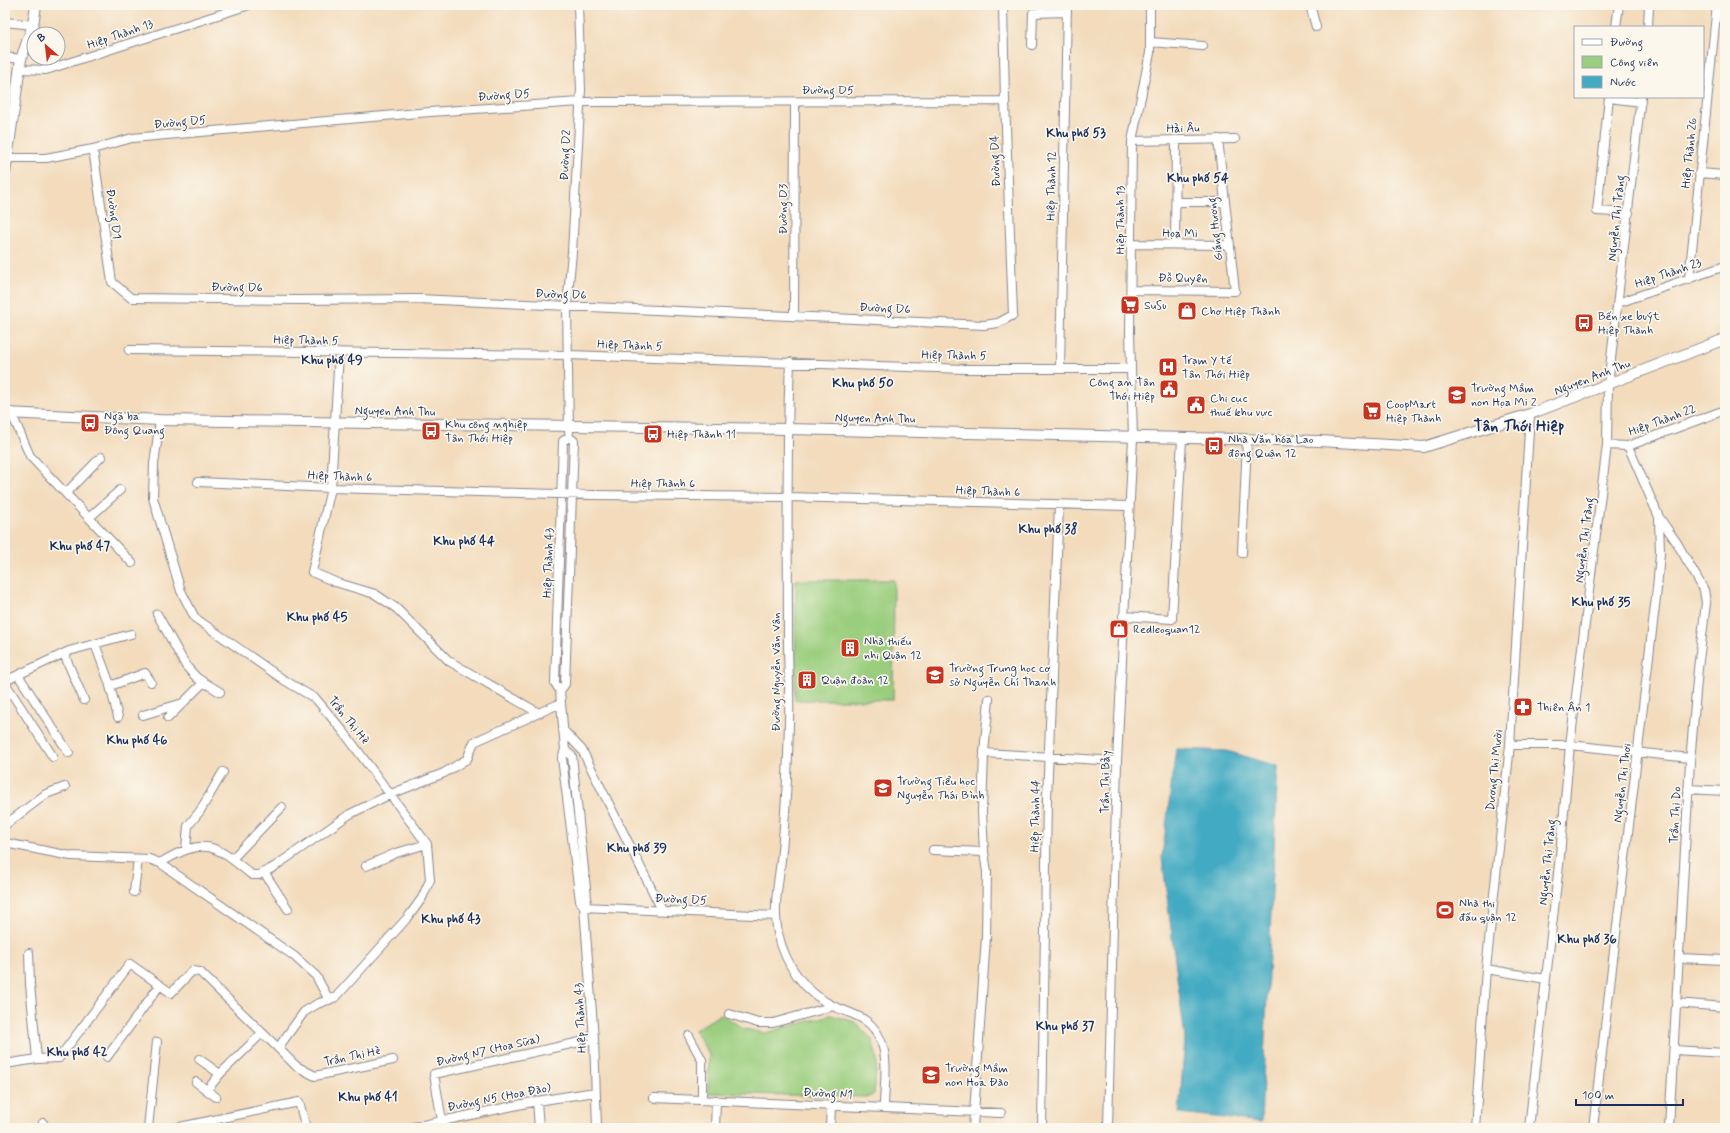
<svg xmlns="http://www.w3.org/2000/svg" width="1730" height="1133" viewBox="0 0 1730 1133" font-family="Mynerve,sans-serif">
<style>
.green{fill:#9acd7d;stroke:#5a7e6e}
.water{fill:#42aac2;stroke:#2e6c90}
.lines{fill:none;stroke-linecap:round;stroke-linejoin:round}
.minor-casing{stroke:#87858d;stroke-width:10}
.major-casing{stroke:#87858d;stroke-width:12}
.minor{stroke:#fff;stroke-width:8}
.major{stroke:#fff;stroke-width:10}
.labels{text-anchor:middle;stroke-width:3.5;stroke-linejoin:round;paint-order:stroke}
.street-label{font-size:12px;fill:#1b2f5e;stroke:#fbf7ec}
.poi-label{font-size:12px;fill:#1b2f5e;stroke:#fbf7ec;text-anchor:start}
.neighbourhood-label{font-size:13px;font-weight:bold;fill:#1b2f5e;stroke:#fbf7ec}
.district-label{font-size:16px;font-weight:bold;fill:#1b2f5e;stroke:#fbf7ec}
</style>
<rect width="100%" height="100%" fill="#fbf7ec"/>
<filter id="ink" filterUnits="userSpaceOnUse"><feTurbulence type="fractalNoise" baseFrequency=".025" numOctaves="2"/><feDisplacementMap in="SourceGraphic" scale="8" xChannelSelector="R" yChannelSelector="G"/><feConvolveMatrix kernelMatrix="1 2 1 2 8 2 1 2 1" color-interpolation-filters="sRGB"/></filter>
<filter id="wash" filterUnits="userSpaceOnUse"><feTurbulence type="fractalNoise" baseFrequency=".012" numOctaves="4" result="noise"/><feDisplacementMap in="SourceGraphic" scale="16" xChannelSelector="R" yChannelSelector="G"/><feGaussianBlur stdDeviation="0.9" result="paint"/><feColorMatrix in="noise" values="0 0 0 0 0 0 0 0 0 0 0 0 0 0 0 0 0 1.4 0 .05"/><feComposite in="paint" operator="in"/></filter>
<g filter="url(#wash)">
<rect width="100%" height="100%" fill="#f3dbbc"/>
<!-- green -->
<path class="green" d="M796,580H894L893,700H795Z
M721,1014L744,1029L765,1033L831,1015L855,1022L872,1040L877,1058L874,1094L869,1097L708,1093L709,1055L695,1030Z"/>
<!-- water -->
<path class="water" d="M1176,749L1227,751L1278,766L1261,1122L1179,1113L1185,1039L1162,857Z"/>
</g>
<g filter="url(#ink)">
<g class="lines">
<defs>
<path id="minor" d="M1310,5L1316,27
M5,22L33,25
M1616,27L1619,5
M1648,27L1649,5
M1150,42L1203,46
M1032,45L1033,13L1066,12
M5,57L21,59
M20,69L46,70L249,5
M1609,97L1597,211L1629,213
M1609,98L1641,102
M1132,141L1235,139
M93,149L112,282L131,298L299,300L418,299L984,325L998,323L1013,315L1005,101L1003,5
M8,158H46L93,149L132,138L430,112L580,102L1005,101
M1699,173L1725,175
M1176,202H1224
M1132,244L1229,245
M1175,244L1176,140
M1689,279L1717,5
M1131,290L1235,291L1218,139
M1618,303L1725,266
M794,315L795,102
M129,350L568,355L965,369H1131
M339,353L331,488L312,572L335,582L375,594L396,608L449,661L537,712
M790,362C786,454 788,546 788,638C788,666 790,694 789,722C788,765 786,807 782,850C780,877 772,907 778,933C785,965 805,993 835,1007C855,1015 872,1018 881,1041C889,1061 884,1087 884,1108
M1060,368L1067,5
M11,412L30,456L132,563
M160,420L154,464L153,498L181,591L195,618L284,680L316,699L343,731L427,844L430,880L422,898L409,916L336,997L317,1004L304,1012L278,1048L296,1066L315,1076L393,1060
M569,432L567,306L572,252L581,90L578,5
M569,437L563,441L555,683L560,691L565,750L562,758L580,901L584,907
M1607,445L1628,446L1725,410
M198,482L331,488L592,495L787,497L1128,506
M66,493L101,457
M90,517L120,490
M1659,517L1677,543L1704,590L1706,603L1698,669L1690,762L1669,1128
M1242,553L1247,441
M157,614L186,666L197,678L220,692
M1123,616L1172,619L1182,439
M95,644L109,682L113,685L145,673L151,682
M64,654L84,700
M18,675L69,753
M5,681L69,651L131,634
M109,682L118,717
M5,683L53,757
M560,691L565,684L574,441L569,437
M989,699L984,753L1117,761
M143,715L183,703
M168,718L204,682
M563,730L582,750L662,910
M1510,745H1570L1690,758
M565,750L572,756L587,898L584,907L594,1039L597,1128
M984,753L982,812L984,852
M1688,789L1725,791
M5,825L46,794L65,787
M5,843L71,856L149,859L160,863L294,956L316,976L329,1000
M186,849L188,826L200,811L223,772
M933,850L984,852L987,872L986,937L973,1128
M232,859L282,807
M160,863C205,836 214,844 252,875H259L274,867L350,814L391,794L444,773L467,759L474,742L561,703
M366,866L396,853L427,844
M264,872L288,909
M134,892L138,859
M584,907L776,916
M29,953L30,984L37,1059L59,1058L130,964L171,993L192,971L200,972L278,1048
M1679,958L1725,960
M1486,969L1546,979
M1676,1003L1725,1007
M729,1014L758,1023H773L834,1006
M689,1036L702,1060V1100
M1674,1050L1725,1053
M107,1057L160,985
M199,1059L220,1074
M5,1064L37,1059
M196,1082L216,1097
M207,1090L220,1074L262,1033
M654,1098L1001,1113
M537,1101L539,1128
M442,1121L434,1074L594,1039
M43,1123L44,1128
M5,1124L6,1128
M148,1128L157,1042
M175,1128L299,1102L306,1128
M409,1128L537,1101L595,1092
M715,1128L716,1100
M830,1128L831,1106
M1042,1128L1047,798L1059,505
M1108,1128L1117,761L1133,438L1130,333L1132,141L1150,53V5
M1475,1128L1486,969L1510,745L1530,414
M1529,1128L1560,856L1570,745L1607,445L1608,385L1641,97
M1593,1128L1657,589L1660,553L1659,517L1628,446"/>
<path id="major" d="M5,173L21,59L33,25L36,5
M5,413L160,420L787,429L1319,441L1424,447L1530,414L1725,339"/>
</defs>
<!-- minor casing -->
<use href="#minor" class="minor-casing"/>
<!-- major casing -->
<use href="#major" class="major-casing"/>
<!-- minor -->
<use href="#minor" class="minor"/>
<!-- major -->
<use href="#major" class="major"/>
</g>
</g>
<!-- icons -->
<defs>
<symbol id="supermarket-square" viewBox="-11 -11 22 22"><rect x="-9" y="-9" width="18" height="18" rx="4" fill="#c8321e" stroke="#fbf7ec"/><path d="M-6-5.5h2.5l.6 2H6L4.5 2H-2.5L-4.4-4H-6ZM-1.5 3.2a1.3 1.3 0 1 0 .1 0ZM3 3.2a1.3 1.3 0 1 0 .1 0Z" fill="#fff"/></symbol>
<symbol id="shop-square" viewBox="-11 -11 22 22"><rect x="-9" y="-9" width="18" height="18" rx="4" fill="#c8321e" stroke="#fbf7ec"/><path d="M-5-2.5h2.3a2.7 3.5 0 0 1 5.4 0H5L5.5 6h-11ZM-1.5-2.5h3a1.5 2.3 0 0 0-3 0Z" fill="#fff"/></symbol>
<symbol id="bus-square" viewBox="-11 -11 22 22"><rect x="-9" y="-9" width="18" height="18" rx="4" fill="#c8321e" stroke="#fbf7ec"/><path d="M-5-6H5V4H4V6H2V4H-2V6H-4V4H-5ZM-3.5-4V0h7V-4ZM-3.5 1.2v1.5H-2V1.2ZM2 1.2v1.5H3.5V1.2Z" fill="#fff"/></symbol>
<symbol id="hospital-square" viewBox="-11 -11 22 22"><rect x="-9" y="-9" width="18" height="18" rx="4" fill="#c8321e" stroke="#fbf7ec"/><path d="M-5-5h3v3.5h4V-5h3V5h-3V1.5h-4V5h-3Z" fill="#fff"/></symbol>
<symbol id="civic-square" viewBox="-11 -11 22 22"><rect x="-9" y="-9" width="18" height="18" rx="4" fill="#c8321e" stroke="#fbf7ec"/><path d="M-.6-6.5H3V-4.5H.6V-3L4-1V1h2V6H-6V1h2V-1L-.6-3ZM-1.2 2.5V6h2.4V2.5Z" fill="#fff"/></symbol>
<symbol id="school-square" viewBox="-11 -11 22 22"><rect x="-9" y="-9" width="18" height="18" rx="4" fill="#c8321e" stroke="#fbf7ec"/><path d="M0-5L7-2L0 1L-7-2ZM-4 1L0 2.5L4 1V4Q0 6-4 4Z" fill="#fff"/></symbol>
<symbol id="building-square" viewBox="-11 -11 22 22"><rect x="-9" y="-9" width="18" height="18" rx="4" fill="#c8321e" stroke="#fbf7ec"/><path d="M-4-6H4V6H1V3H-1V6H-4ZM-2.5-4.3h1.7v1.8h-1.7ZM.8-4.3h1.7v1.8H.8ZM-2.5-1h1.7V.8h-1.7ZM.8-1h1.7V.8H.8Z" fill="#fff"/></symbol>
<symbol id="pharmacy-square" viewBox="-11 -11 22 22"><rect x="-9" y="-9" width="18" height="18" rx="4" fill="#c8321e" stroke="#fbf7ec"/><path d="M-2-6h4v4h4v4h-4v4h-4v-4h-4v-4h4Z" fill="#fff"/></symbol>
<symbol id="stadium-square" viewBox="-11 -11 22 22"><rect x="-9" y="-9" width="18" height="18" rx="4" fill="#c8321e" stroke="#fbf7ec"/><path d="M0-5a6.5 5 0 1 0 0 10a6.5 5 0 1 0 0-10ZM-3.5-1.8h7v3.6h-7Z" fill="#fff"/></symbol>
</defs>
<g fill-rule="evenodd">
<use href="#supermarket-square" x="1119" y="294" width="22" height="22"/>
<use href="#shop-square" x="1176" y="300" width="22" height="22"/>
<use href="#bus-square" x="1573" y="312" width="22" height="22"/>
<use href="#hospital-square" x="1157" y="356" width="22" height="22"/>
<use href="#civic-square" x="1158" y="378" width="22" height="22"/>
<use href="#school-square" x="1446" y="384" width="22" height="22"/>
<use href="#civic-square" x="1185" y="394" width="22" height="22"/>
<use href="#supermarket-square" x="1361" y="400" width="22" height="22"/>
<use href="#bus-square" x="79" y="412" width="22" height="22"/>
<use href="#bus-square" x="420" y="420" width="22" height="22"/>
<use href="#bus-square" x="642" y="423" width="22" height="22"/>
<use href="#bus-square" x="1203" y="435" width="22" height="22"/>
<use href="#shop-square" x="1108" y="618" width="22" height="22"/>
<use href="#building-square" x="839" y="637" width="22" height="22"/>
<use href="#school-square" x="924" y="664" width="22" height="22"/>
<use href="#building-square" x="796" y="669" width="22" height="22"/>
<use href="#pharmacy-square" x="1512" y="696" width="22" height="22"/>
<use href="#school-square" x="872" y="777" width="22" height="22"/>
<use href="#stadium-square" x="1434" y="899" width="22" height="22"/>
<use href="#school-square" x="920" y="1064" width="22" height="22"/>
</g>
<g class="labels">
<!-- street labels -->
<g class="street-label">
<text transform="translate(120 34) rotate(-19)" y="4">Hiệp Thành 13</text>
<text x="828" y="94">Đường D5</text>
<text transform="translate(504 95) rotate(-4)" y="4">Đường D5</text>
<text transform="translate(180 122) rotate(-5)" y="4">Đường D5</text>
<text transform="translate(1183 128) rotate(-1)" y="4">Hải Âu</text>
<text transform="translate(1689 153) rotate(-84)" y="4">Hiệp Thành 26</text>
<text transform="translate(565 155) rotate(-87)" y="4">Đường D2</text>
<text transform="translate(995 161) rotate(-92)" y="4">Đường D4</text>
<text transform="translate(1051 186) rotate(-89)" y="4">Hiệp Thành 12</text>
<text transform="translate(783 209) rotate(-90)" y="4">Đường D3</text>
<text transform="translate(114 214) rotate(82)" y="4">Đường D1</text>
<text transform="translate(1616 218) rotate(-84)" y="4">Nguyễn Thị Tràng</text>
<text transform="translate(1120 220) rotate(-90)" y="4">Hiệp Thành 13</text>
<text transform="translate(1215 229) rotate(-96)" y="4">Giáng Hương</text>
<text transform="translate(1180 233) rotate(1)" y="4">Họa Mi</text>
<text transform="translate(1668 273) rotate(-19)" y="4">Hiệp Thành 23</text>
<text transform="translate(1183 278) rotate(1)" y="4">Đỗ Quyên</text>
<text transform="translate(237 287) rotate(1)" y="4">Đường D6</text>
<text transform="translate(561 294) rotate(2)" y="4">Đường D6</text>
<text transform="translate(885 308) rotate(3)" y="4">Đường D6</text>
<text transform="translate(306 340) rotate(1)" y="4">Hiệp Thành 5</text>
<text transform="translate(630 345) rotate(2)" y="4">Hiệp Thành 5</text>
<text transform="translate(954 355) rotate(1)" y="4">Hiệp Thành 5</text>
<text transform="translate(1592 377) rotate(-21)" y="4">Nguyen Anh Thu</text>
<text transform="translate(395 411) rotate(1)" y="4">Nguyen Anh Thu</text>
<text transform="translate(875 418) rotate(1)" y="4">Nguyen Anh Thu</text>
<text transform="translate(1662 420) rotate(-20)" y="4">Hiệp Thành 22</text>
<text transform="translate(340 476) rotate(2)" y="4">Hiệp Thành 6</text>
<text x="663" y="487">Hiệp Thành 6</text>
<text transform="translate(988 491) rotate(2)" y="4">Hiệp Thành 6</text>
<text transform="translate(1584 540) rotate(-83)" y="4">Nguyễn Thị Tràng</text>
<text transform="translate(548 563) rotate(-88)" y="4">Hiệp Thành 43</text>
<text transform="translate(776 672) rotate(-90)" y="4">Đường Nguyễn Văn Vân</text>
<text transform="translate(349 720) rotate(51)" y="4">Trần Thị Hè</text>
<text transform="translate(1494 770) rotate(-84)" y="4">Dương Thị Mười</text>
<text transform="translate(1105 782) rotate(-89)" y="4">Trần Thị Bảy</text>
<text transform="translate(1622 783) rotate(-83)" y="4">Nguyễn Thị Thơi</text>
<text transform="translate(1675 815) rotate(-87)" y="4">Trần Thị Do</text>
<text transform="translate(1035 816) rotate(-89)" y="4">Hiệp Thành 44</text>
<text transform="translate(1547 862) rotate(-84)" y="4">Nguyễn Thị Tràng</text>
<text transform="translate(681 899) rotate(3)" y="4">Đường D5</text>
<text transform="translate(580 1018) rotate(-93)" y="4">Hiệp Thành 43</text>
<text transform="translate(488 1050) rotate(-13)" y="4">Đường N7 (Hoa Sữa)</text>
<text transform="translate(352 1056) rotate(-12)" y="4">Trần Thị Hè</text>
<text transform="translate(828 1093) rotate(3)" y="4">Đường N1</text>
<text transform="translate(499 1097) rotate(-11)" y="4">Đường N5 (Hoa Đào)</text>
</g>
<!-- poi labels -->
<g class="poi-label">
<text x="1144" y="309">SuSu</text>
<text x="1201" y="315">Chợ Hiệp Thành</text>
<text x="1598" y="320">Bến xe buýt<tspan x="1598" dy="14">Hiệp Thành</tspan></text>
<text x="1182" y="364">Trạm Y tế<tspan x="1182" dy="14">Tân Thới Hiệp</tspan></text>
<text x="1155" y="386" text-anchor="end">Công an Tân<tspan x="1155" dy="14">Thới Hiệp</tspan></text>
<text x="1471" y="392">Trường Mầm<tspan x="1471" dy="14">non Họa Mi 2</tspan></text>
<text x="1210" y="402">Chi cục<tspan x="1210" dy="14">thuế khu vực</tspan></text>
<text x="1386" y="408">CoopMart<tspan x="1386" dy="14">Hiệp Thành</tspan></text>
<text x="104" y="420">Ngã ba<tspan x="104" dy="14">Đông Quang</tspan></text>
<text x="445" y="428">Khu công nghiệp<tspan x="445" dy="14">Tân Thới Hiệp</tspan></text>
<text x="667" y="438">Hiệp Thành 11</text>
<text x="1228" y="443">Nhà Văn hóa Lao<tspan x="1228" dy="14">động Quận 12</tspan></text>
<text x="1133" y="633">Redleoquan12</text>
<text x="864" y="645">Nhà thiếu<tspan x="864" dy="14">nhi Quận 12</tspan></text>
<text x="949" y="672">Trường Trung học cơ<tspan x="949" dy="14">sở Nguyễn Chí Thanh</tspan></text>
<text x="821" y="684">Quận đoàn 12</text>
<text x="1537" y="711">Thiên Ân 1</text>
<text x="897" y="785">Trường Tiểu học<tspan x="897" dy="14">Nguyễn Thái Bình</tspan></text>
<text x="1459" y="907">Nhà thi<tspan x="1459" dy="14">đấu quận 12</tspan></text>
<text x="945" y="1072">Trường Mầm<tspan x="945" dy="14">non Hoa Đào</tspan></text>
</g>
<!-- neighbourhood labels -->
<g class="neighbourhood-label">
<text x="1076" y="137">Khu phố 53</text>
<text x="1198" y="182">Khu phố 54</text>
<text x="332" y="364">Khu phố 49</text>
<text x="863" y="387">Khu phố 50</text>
<text x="1048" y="533">Khu phố 38</text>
<text x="464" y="545">Khu phố 44</text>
<text x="80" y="550">Khu phố 47</text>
<text x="1601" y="606">Khu phố 35</text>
<text x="317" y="621">Khu phố 45</text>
<text x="137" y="744">Khu phố 46</text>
<text x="637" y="852">Khu phố 39</text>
<text x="451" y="923">Khu phố 43</text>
<text x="1587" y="943">Khu phố 36</text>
<text x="1065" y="1030">Khu phố 37</text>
<text x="77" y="1056">Khu phố 42</text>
<text x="368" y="1101">Khu phố 41</text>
</g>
<!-- district labels -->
<g class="district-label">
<text x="1519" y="431">Tân Thới Hiệp</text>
</g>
</g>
<!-- margin -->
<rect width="1730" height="1133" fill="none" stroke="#fbf7ec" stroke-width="20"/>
<!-- legend -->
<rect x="1574" y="26" width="130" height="72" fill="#fbf7ec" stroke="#a1a7b3"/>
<rect x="1582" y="39" width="20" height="6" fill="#ffffff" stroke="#a1a7b3"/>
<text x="1610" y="46" font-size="12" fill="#1b2f5e">Đường</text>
<rect x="1582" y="56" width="20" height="12" fill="#9acd7d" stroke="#a1a7b3"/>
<text x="1610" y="66" font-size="12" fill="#1b2f5e">Công viên</text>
<rect x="1582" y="76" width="20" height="12" fill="#42aac2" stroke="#a1a7b3"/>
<text x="1610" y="86" font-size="12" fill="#1b2f5e">Nước</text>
<!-- north arrow -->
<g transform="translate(46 46) rotate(332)"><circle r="19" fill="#fbf7ec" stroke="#a1a7b3"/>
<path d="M0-3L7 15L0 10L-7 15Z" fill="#c8321e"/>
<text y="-6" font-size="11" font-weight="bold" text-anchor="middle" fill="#1b2f5e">B</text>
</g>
<!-- scale -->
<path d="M1576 1099v6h107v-6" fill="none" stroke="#1b2f5e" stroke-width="2"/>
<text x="1582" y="1099" font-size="12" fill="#1b2f5e" stroke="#fbf7ec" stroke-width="3" paint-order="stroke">100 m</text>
</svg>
